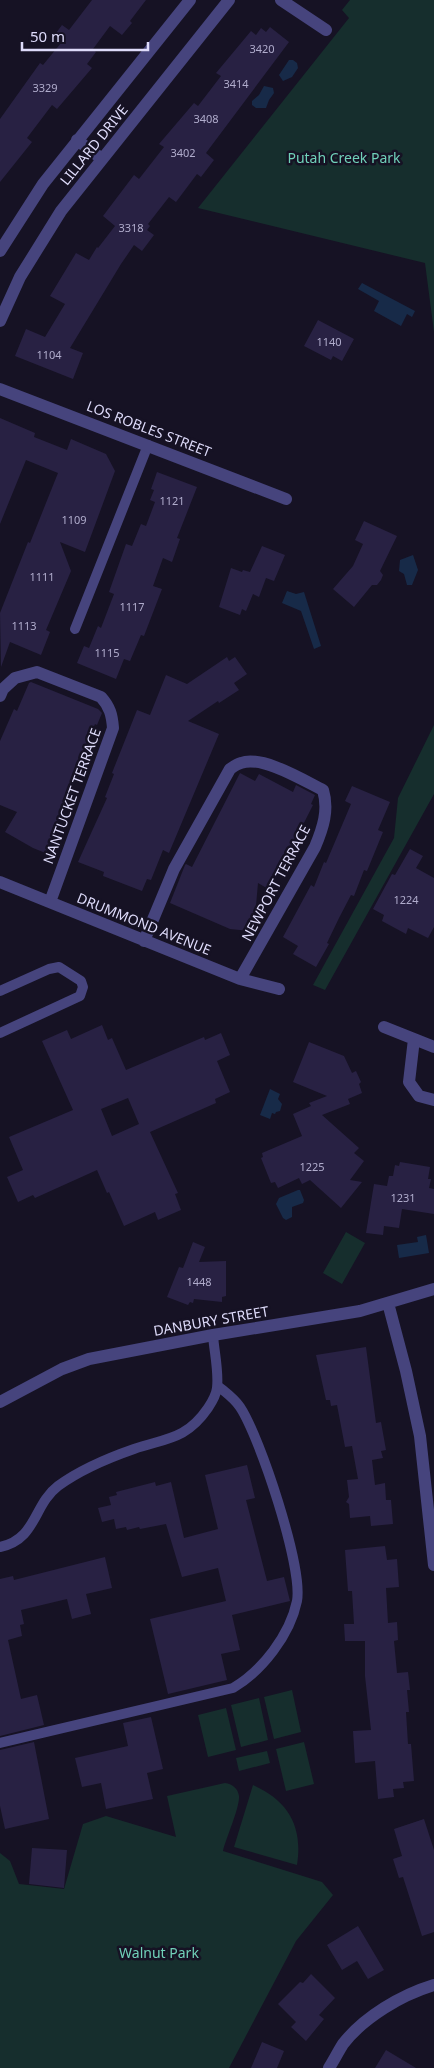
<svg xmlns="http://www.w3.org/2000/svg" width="434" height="2068" viewBox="0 0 434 2068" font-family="'Noto Sans',sans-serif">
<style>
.green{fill:#162e2d}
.water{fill:#172a48}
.building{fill:#282143;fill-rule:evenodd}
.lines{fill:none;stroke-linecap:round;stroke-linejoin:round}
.lane{stroke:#46447d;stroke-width:10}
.street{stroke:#46447d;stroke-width:12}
.labels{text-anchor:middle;stroke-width:5;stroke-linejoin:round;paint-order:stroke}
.number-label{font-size:11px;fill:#b0accc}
.street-label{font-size:14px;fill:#dedbfa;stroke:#161224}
.park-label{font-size:14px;fill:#70d1b9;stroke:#161224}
</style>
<rect width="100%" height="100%" fill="#161224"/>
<!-- green -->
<path class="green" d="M350,0H434V332L425,263L198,208L349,18L342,10Z
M434,725V794L325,990L313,985L394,838L398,798Z
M346,1232L365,1243L342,1284L323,1273Z
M292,1690L301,1732L274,1739L264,1697Z
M259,1698L268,1740L241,1747L231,1705Z
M226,1708L236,1750L208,1757L198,1715Z
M304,1742L314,1784L286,1791L276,1749Z
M267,1751L270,1763L239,1771L236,1758Z
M225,1783C232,1784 238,1788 239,1796C240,1807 226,1838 223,1851L322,1882L333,1895L296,1941L229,2068H0V1853L10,1861L19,1884L64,1889L83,1824L106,1816L176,1837L167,1796Z
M253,1785C289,1801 303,1827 297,1865L234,1847Z"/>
<!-- water -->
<path class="water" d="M289,60H293L297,63L298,68L292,77L283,81L279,75Z
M264,86L273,88L274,93L269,100L266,108H256L252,105V101L259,95Z
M362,283L415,311L412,317L407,314L401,326L374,311L379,301L358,289Z
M413,555L418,570L412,585H407L404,574L399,571L400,560Z
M287,591L296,594L304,592L321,646L314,649L301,611L282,603Z
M270,1089L280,1094L278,1099L282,1104L280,1111L276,1112L275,1114L272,1113L270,1119L260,1115Z
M298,1190H300L304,1200L303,1203L292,1207V1217L286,1220L283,1218L276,1204L279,1198Z
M426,1235L429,1253L399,1258L397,1245L418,1242L417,1237Z"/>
<!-- building -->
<path class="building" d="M92,0H146L130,21L132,23L122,35L110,26L93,49L96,52L87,64L92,68L57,109L52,105L27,138L32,142L0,182V119L40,63L43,65L61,43L53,37L62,25L69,30Z
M270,27L289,42L206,153L214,160L201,177L197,174L176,202L169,197L148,224L150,226L147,230L154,235L142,251L134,245L121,264L70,348L83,353L73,379L15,356L26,329L45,337L65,304L50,296L76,253L89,260L97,247L98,248L115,226L103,216L134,175L139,179L164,147L159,144L194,103L198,106L221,76L216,73L251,31L256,35L261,28L266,32Z
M318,320L354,339L342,361L333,356L331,360L304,346Z
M0,418L35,433L34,437L67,450L71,439L106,454L115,471L85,552L60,542L71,571L46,630L50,632L41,655L10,642L1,667L0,613L28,542L30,543L58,473L26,460L0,524Z
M157,472L197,487L177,538L180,539L172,562L163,558L153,586L162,589L144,636L141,635L130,661L124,659L116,679L77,663L84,646L89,648L98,626L101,628L114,594L109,592L126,544L132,546L141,524L146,526L155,502L150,500L154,490L151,489Z
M364,521L397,536L380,571L383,575L381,580L377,585H372L354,607L333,589L353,566L363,544L355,540Z
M262,546L285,555L274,581L266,578L259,597L253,594L246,611L242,609L240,615L219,607L231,568L242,572L243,570L250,572Z
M227,657L229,661L235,657L247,674L234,683L239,690L219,703L218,701L188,721L219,734L169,853L163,850L151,880L147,879L142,891L103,876L104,872L78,862L107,798L105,797L114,774L112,773L137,710L150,715L166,675L187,684Z
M31,682L98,709L102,713L97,725L95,724L75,770L77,771L62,813L68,816L56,846L52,844L48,854L33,848L5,832L17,812L0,805V741L14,709L17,711L29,683Z
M240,773L255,781L259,774L293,792L296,785L315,795L311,804L313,805L270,890L258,883L255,917H252L250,931L230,929L170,903L185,865L186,864L192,867Z
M352,786L390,802L378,830L383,832L367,871L364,870L354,896L351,895L339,918L327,943L329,944L316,967L293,954L298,946L283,937L311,885L314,887L324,862L326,863L351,804L345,801Z
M410,849L423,856L416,868L434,878V927L428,938L408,928L406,934L382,921L384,915L373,909L392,874L395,875Z
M102,1025L108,1040L112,1038L126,1070L204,1037L205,1040L221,1033L230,1055L217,1061L230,1092L215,1099L216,1103L150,1132L178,1193L175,1194L181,1210L158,1220L155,1212L124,1226L109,1192L107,1193L97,1170L35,1198L33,1195L18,1202L7,1177L23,1170L9,1137L73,1110L42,1041L67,1030L71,1039ZM128,1098L139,1124L112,1136L101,1109Z
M309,1042L344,1056L352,1073L356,1071L361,1082L359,1084L362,1093L348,1099L350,1104L322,1115L359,1148L354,1153L364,1161L350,1180L362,1182L341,1208L310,1180L302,1184L299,1178L278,1188L275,1182L271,1183L261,1158L263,1157L262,1153L302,1136L293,1114L311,1106L309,1103L327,1096L293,1082Z
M400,1162L430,1167L428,1179H431L429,1188L434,1189V1214L402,1209L399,1228L384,1226L383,1235L366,1233L374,1184L387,1186L389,1176H393L395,1165L399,1166Z
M193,1242L205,1247L199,1262L226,1261V1296L222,1297V1302L194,1299L193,1303L190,1302L188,1305L167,1297L179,1267L183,1268Z
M366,1347L376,1423L381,1422L386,1450L381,1451L383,1458L372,1460L375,1485L385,1483L386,1500H391L393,1524L371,1526L370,1516L350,1518L349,1504L346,1502L349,1497L347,1480L358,1479L352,1446L345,1447L337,1405L331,1406L330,1400H326L316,1355Z
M247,1465L255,1498L246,1500L267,1581L284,1577L290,1601L232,1615L240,1650L221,1654L227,1680L168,1694L150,1619L226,1601L218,1568L182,1577L166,1524L140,1529L139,1527L127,1530L126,1527L116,1529L114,1519L102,1522L98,1508L111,1505L109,1497L117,1495L116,1492L155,1482L156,1486L171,1482L184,1538L218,1529L205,1475Z
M385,1546L387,1560L397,1559L399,1587L386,1588L388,1623L397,1622L398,1640L394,1641L397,1673L408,1672L410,1690H407L409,1712H406L408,1744H411L414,1781L403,1782L404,1788L393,1789L394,1797L378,1799L375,1761L355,1763L353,1731L371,1730L365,1676V1641H345L344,1624H354L352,1591H348L345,1550Z
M105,1557L112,1588L86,1594L91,1614L72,1619L67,1599L21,1610L24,1624L20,1625L22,1636L8,1640L21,1699L37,1695L44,1725L0,1736V1579L13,1576L14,1580Z
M151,1717L163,1769L147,1773L153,1799L106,1809L101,1783L82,1787L75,1758L128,1746L123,1723Z
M34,1742L49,1819L5,1829L0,1806V1750Z
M424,1819L434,1850V1932L422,1936L403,1877L399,1878L393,1859L402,1856L394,1829Z
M32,1848L67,1850L64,1888L29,1884Z
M358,1926L384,1970L368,1979L357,1961L342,1970L327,1945Z
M311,1974L335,1998L319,2015L324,2019L306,2041L291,2027L296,2022L278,2004L300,1982L303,1983Z
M262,2042L284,2051L277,2068H251Z
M386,2050L416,2068H375Z"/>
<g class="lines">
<!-- lane -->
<path class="lane" d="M75,629L148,445
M0,991L49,969L59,967L81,981L83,987L80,996L0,1033
M0,1547C37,1539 33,1505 58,1486C80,1470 108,1458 134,1449C166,1438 186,1440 208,1408C212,1402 216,1396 217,1388C219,1371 214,1351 213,1335
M0,1743L233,1688C262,1671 290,1635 297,1601C303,1567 260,1437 240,1407C234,1398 225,1392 218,1386"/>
<!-- street -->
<path class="street" d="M281,0L326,30
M77,140L102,159
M0,251L43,184L190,0
M0,321L20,277L61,211L229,0
M0,389L286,499
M0,696L3,689L15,678L37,672L101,697C110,707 112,715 113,728L50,902
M0,882L240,979L279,989
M144,941L174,869L230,769C233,767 237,764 241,763C262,755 303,780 323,790C329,810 323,828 315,847L240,979
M384,1027L434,1047
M414,1039L409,1082L419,1096L434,1100
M388,1303L406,1371L420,1436L434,1565
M0,1402L62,1369L89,1359L213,1335L360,1311L434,1289
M329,2068C334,2060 338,2052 343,2044C364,2017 401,1995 434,1985"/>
</g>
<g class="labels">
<!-- number labels -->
<g class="number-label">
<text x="262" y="53">3420</text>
<text x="236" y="88">3414</text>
<text x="45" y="92">3329</text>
<text x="206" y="123">3408</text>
<text x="183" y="157">3402</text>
<text x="131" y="232">3318</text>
<text x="329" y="346">1140</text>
<text x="49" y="359">1104</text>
<text x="172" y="505">1121</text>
<text x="74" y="524">1109</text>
<text x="42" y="581">1111</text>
<text x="132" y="611">1117</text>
<text x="24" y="630">1113</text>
<text x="107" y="657">1115</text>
<text x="406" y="904">1224</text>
<text x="312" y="1171">1225</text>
<text x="403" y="1202">1231</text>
<text x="199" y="1286">1448</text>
</g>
<!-- street labels -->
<g class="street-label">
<text transform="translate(94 145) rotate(-51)" y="5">LILLARD DRIVE</text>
<text transform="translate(149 429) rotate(21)" y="5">LOS ROBLES STREET</text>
<text transform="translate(72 796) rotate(-70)" y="5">NANTUCKET TERRACE</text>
<text transform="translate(276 883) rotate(-62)" y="5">NEWPORT TERRACE</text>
<text transform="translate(144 924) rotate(22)" y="5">DRUMMOND AVENUE</text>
<text transform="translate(211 1321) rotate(-10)" y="5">DANBURY STREET</text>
</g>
<!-- park labels -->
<g class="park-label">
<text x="344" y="163">Putah Creek Park</text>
<text x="159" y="1958">Walnut Park</text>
</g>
</g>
<!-- scale -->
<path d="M22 42v8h126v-8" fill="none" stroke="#dedbfa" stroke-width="2.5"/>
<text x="30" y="42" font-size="15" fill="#dedbfa" stroke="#161224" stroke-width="4" paint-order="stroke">50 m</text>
</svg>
